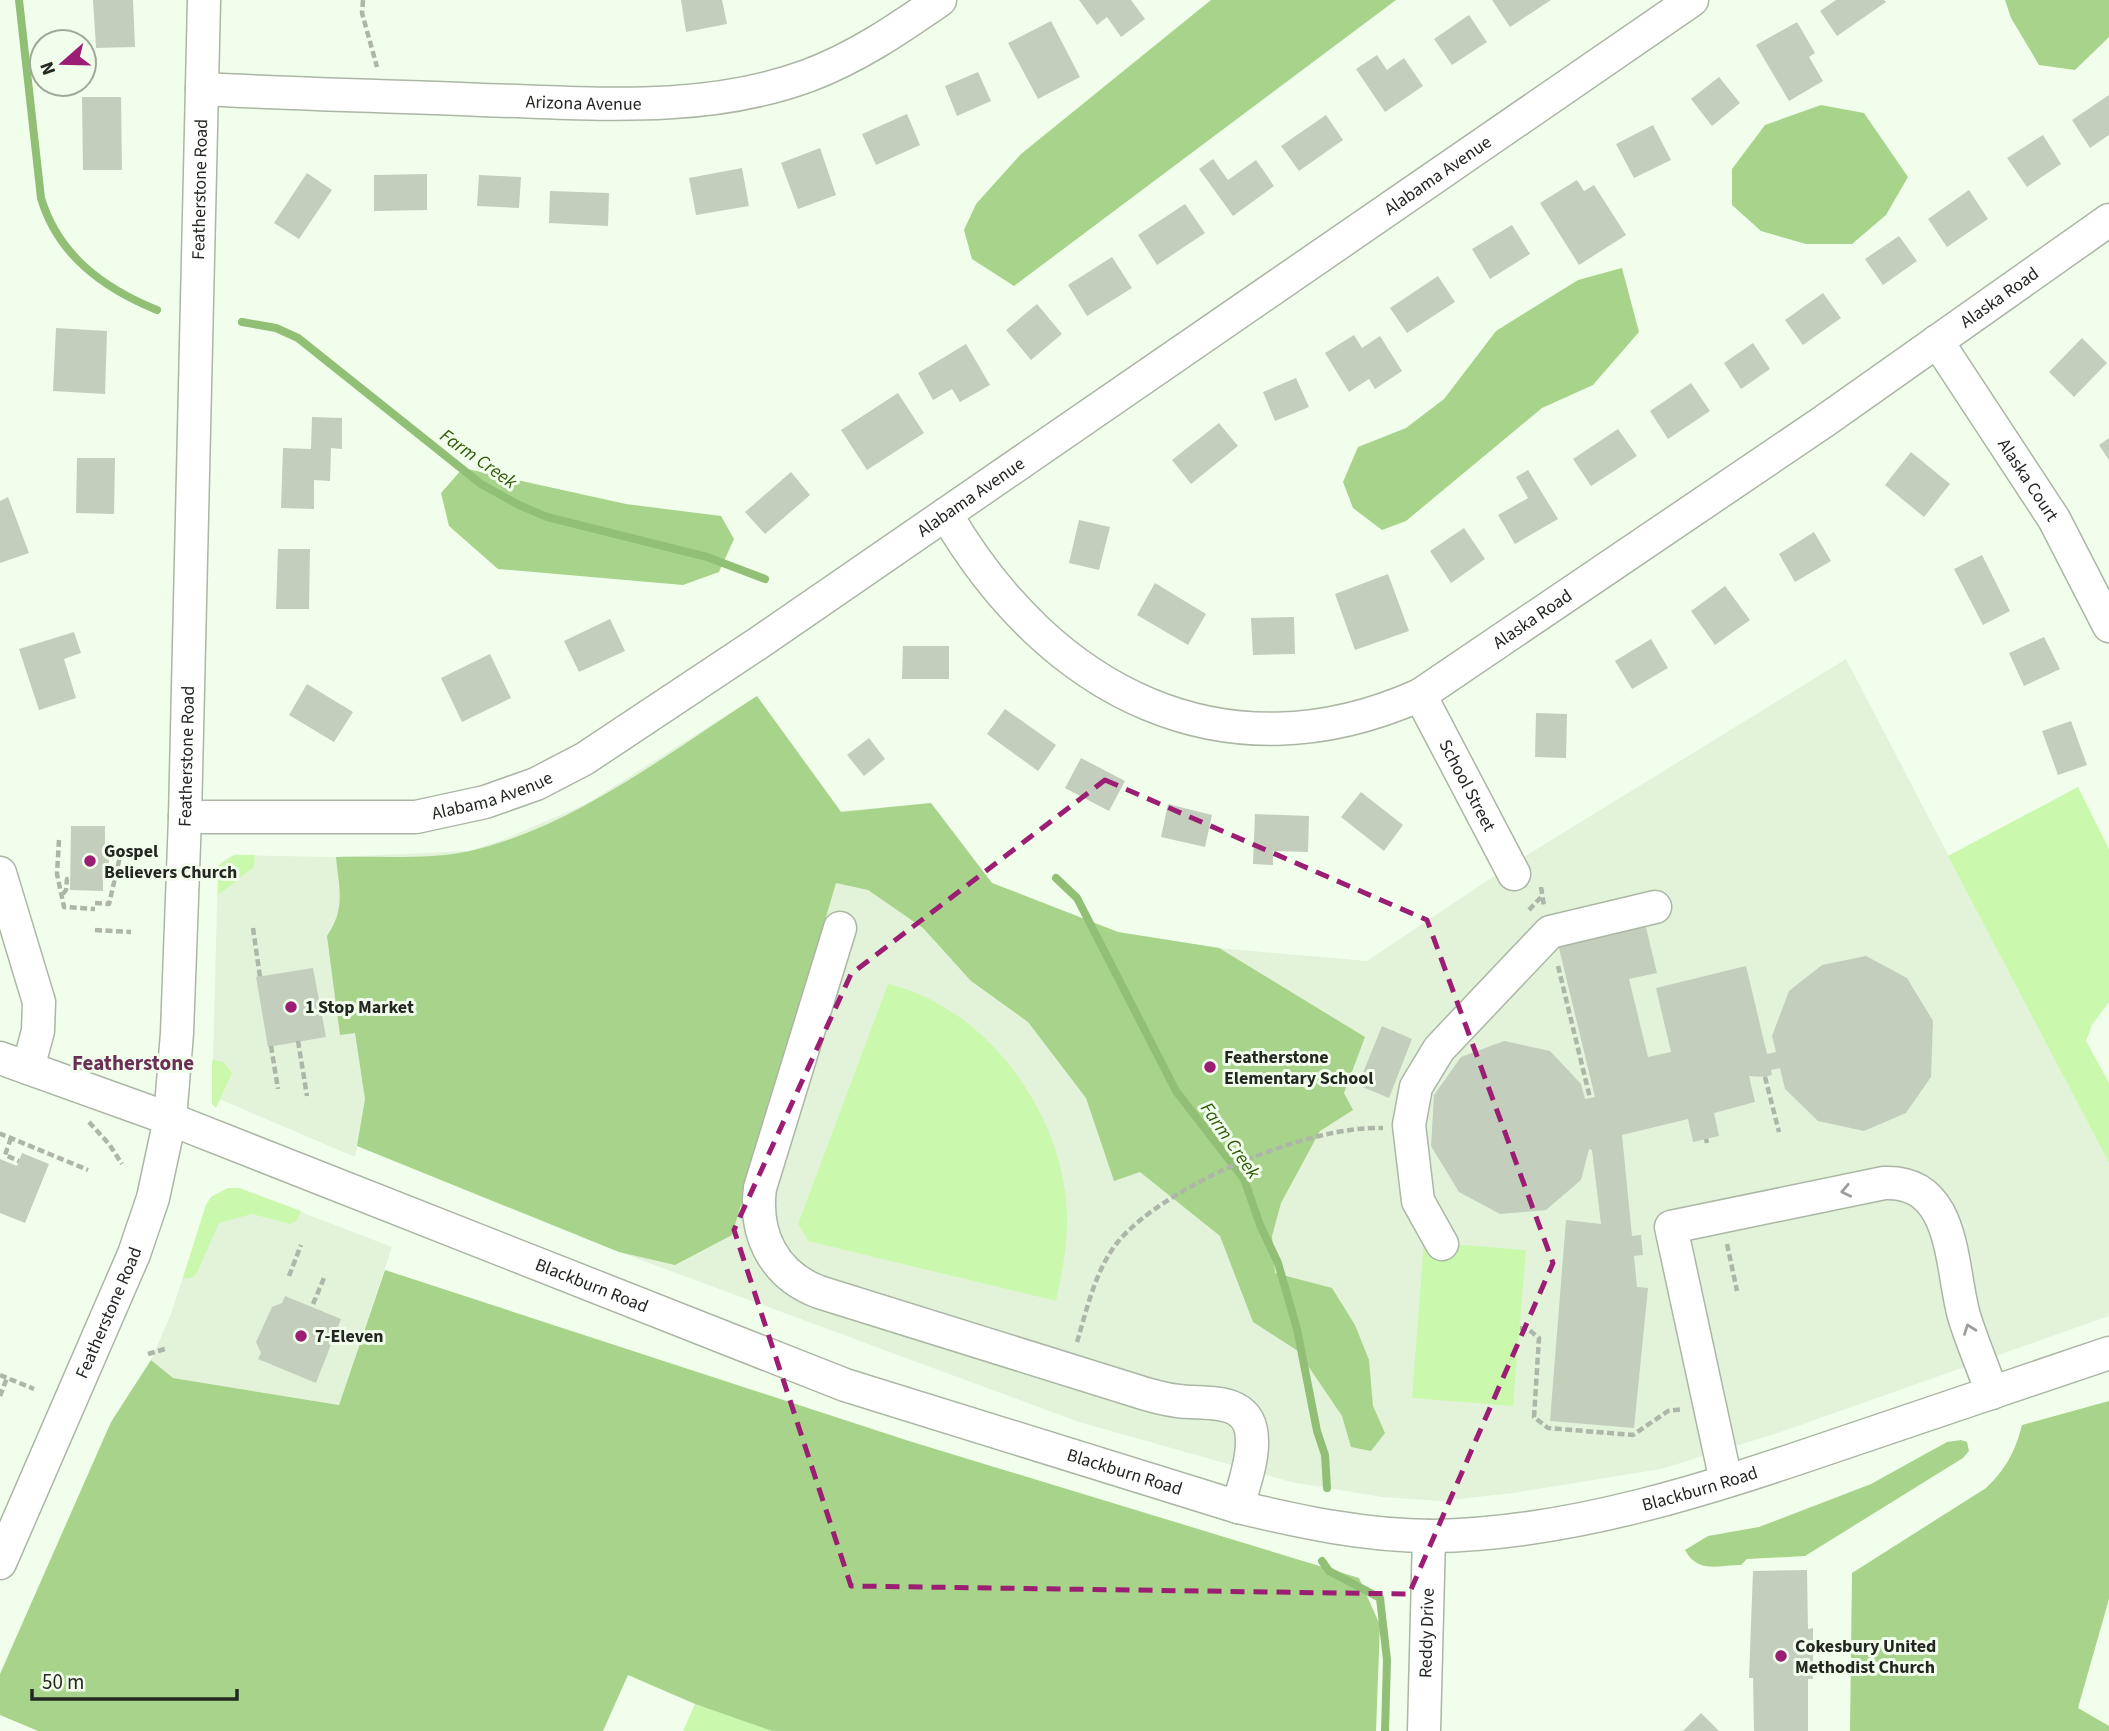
<svg xmlns="http://www.w3.org/2000/svg" width="2109" height="1731" viewBox="0 0 2109 1731" font-family="'Source Sans 3',sans-serif">
<style>
.built{fill:#e3f3da}
.green{fill:#caf9ad}
.forest{fill:#a7d48a}
.lines{fill:none;stroke-linecap:round;stroke-linejoin:round}
.stream{stroke:#92bf76;stroke-width:8}
.building{fill:#c3cebc}
.minor-casing{stroke:#abb6a5;stroke-width:35}
.path{stroke:#adb6a8;stroke-width:4.5;stroke-dasharray:7 3.5;stroke-linecap:butt}
.minor{stroke:#fff;stroke-width:32}
.oneway{stroke:#9c9e9b}
.marked{fill:none;stroke:#9b1e74;stroke-width:5;stroke-dasharray:14 9;stroke-linejoin:round}
.poi-dot{fill:#9b1e74;stroke:#f2feec;stroke-width:2.5}
.labels{text-anchor:middle;stroke-width:6;stroke-linejoin:round;paint-order:stroke}
.street-label{font-size:18px;fill:#232721;stroke:#f2feec}
.poi-label{font-size:18px;font-weight:bold;fill:#232721;stroke:#f2feec;text-anchor:start}
.water-label{font-size:19px;font-style:italic;fill:#30590b;stroke:#f2feec}
.quarter-label{font-size:21px;font-weight:bold;fill:#6b2e54;stroke:#f2feec}
</style>
<rect width="100%" height="100%" fill="#f2feec"/>
<!-- built -->
<path class="built" d="M1846,659L2109,1163V1316L1778,1433L1661,1469L1514,1493L1441,1501L1382,1497L1291,1482L1079,1422L619,1252L357,1146L355,1157L212,1096L218,866L224,860L234,855L336,857L469,851L502,840L586,804L757,696L841,811L931,803L992,883L1118,932L1219,948L1367,961L1509,866Z
M228,1188H239L392,1247L339,1405L173,1378L151,1360L171,1314L206,1205L211,1197Z"/>
<!-- green -->
<path class="green" d="M2078,787L2109,849V1002L2092,1025L2086,1041L2109,1083V1163L1948,856Z
M234,855H255L254,867L218,895V866Z
M888,984C983,1006 1057,1105 1066,1200C1070,1234 1063,1268 1056,1301L808,1241L798,1224Z
M212,1060L224,1062L232,1073L216,1108L212,1104Z
M228,1188H239L301,1211L296,1221L290,1224L252,1214L219,1223L197,1273L192,1278H183L206,1205L211,1197Z
M1424,1242L1526,1250L1513,1406L1412,1398Z
M695,1704L772,1731H683Z"/>
<!-- forest -->
<path class="forest" d="M1211,0H1396L1014,286L972,259L964,230L976,204L1021,154Z
M2005,0H2109V37L2075,70L2039,65L2011,18Z
M1821,105L1864,113L1908,177L1886,215L1852,244H1806L1761,231L1732,205V169L1765,125Z
M1622,268L1639,332L1593,385L1542,408L1406,521L1382,530L1353,508L1343,482L1358,447L1406,428L1444,399L1496,331L1578,280Z
M463,468L626,504L721,516L734,539L719,572L683,585L498,569L449,526L441,493Z
M757,696L841,812L931,803L992,883L1118,932L1219,948L1365,1037L1344,1093L1353,1110L1320,1131L1281,1203L1272,1236L1275,1273L1332,1288L1355,1325L1369,1360L1373,1406L1385,1433L1371,1451L1351,1447L1342,1416L1298,1351L1253,1322L1220,1236L1140,1172L1114,1181L1086,1098L1028,1022L971,981L923,928L868,890L836,883L732,1235L675,1265L619,1252L357,1146L365,1099L355,1033L340,1035L327,936C346,908 339,889 336,857C379,856 427,860 470,851C572,828 670,752 757,696Z
M385,1270L909,1441L1359,1578L1380,1625L1376,1731H772L695,1704L628,1675L603,1731H38L0,1715V1674L111,1422L151,1360L173,1378L339,1405Z
M2109,1401V1599L2078,1708L2109,1726V1731H1850L1852,1573L1986,1488C2006,1469 2015,1452 2022,1425Z
M1961,1440L1967,1442L1969,1451L1963,1458L1805,1556L1747,1559L1741,1565C1718,1565 1698,1574 1685,1550L1708,1536L1759,1527L1871,1484L1947,1442Z"/>
<g class="lines">
<!-- stream -->
<path class="stream" d="M19,0L41,198C58,255 103,288 157,310
M242,322L276,328L298,338L481,484L519,505L547,517L707,557L765,579
M1056,878L1077,898L1176,1091L1244,1179L1260,1225L1278,1263L1297,1329L1317,1431L1325,1455L1327,1488
M1322,1561L1329,1571L1380,1598L1387,1660L1385,1731"/>
</g>
<!-- building -->
<path class="building" d="M93,0H133L135,47L96,48Z
M681,0H722L727,24L686,32Z
M1079,0H1131L1145,19L1121,37L1107,17L1097,25Z
M1492,0H1551L1510,27Z
M1836,0H1884L1886,2L1837,36L1820,11Z
M1469,15L1487,42L1452,65L1434,39Z
M1051,21L1080,77L1038,99L1008,43Z
M1797,22L1815,53L1809,57L1823,81L1789,101L1756,45Z
M1377,55L1387,70L1404,58L1423,86L1385,112L1356,69Z
M978,72L991,101L957,116L945,86Z
M1719,77L1740,103L1712,126L1691,99Z
M2109,95V135L2090,148L2072,120Z
M82,97H121L122,170H83Z
M907,114L920,145L876,165L862,134Z
M1326,115L1343,140L1299,171L1281,146Z
M1653,125L1671,160L1634,178L1616,144Z
M2043,135L2061,164L2027,187L2007,158Z
M820,148L836,195L798,209L781,163Z
M1213,159L1228,180L1256,160L1274,186L1233,216L1199,169Z
M742,168L749,206L696,215L689,178Z
M307,173L332,190L299,239L274,223Z
M427,174V210L374,211V175Z
M479,175L521,177L519,208L477,206Z
M1577,180L1584,191L1594,185L1626,235L1579,265L1540,203Z
M1969,190L1988,219L1947,247L1928,219Z
M550,191L609,193L608,226L549,223Z
M1185,204L1205,233L1157,265L1138,235Z
M1512,225L1530,254L1490,279L1472,249Z
M1899,236L1917,261L1883,285L1865,259Z
M1112,257L1132,288L1087,316L1068,285Z
M1438,276L1455,302L1407,333L1390,308Z
M1823,293L1841,318L1803,345L1785,320Z
M1037,304L1062,334L1031,360L1006,330Z
M56,328L107,331L105,394L53,391Z
M1354,335L1362,348L1380,336L1402,371L1375,389L1369,379L1349,392L1325,353Z
M2082,338L2107,363L2074,397L2049,372Z
M1753,343L1770,369L1741,389L1724,363Z
M966,344L990,385L960,402L952,389L933,400L918,373Z
M1296,378L1309,407L1275,421L1263,392Z
M1691,383L1710,411L1668,439L1650,411Z
M898,393L924,433L867,470L841,430Z
M312,417L342,418V449L331,448L330,481L314,480V509L281,508L283,448L311,449Z
M1219,423L1238,446L1191,484L1172,460Z
M1618,429L1637,456L1591,486L1573,459Z
M2109,438V460L2099,445Z
M1911,452L1950,484L1924,517L1885,485Z
M77,458H115L114,514L76,513Z
M1528,470L1558,519L1515,544L1498,515L1528,498L1516,477Z
M791,472L810,495L765,534L745,512Z
M8,497L29,553L0,563V501Z
M1079,520L1110,527L1099,570L1069,563Z
M1464,528L1485,559L1451,583L1430,551Z
M1814,532L1831,561L1795,582L1779,554Z
M278,549H310L309,609H276Z
M1982,555L2010,611L1983,625L1954,569Z
M1388,574L1409,631L1355,650L1335,594Z
M1155,583L1206,614L1188,645L1137,615Z
M1725,586L1750,620L1715,645L1691,611Z
M1294,617L1295,654L1253,655L1251,618Z
M610,619L625,651L579,672L564,641Z
M74,632L81,653L64,659L76,698L39,710L19,649Z
M2044,637L2060,669L2024,686L2009,653Z
M1651,639L1668,668L1632,689L1615,661Z
M903,646H949V679H902Z
M490,654L511,698L462,722L441,678Z
M307,684L353,712L334,742L289,715Z
M1005,709L1056,745L1038,771L987,734Z
M1536,713L1567,714L1566,758L1535,757Z
M2071,721L2087,765L2058,775L2042,731Z
M869,738L885,759L864,776L847,755Z
M1081,758L1125,781L1109,811L1065,788Z
M1361,792L1403,825L1384,851L1341,817Z
M1168,804L1212,815L1205,847L1161,837Z
M1255,814L1309,816L1308,852L1273,851V865L1253,864Z
M71,826H105V844H109V874H103V891L70,890Z
M1645,923L1657,973L1629,979L1648,1057L1671,1052L1656,988L1746,966L1767,1054L1776,1052L1772,1036L1789,991L1822,965L1866,956L1907,978L1933,1021L1931,1077L1906,1113L1864,1131L1818,1121L1785,1089L1780,1068L1771,1070L1772,1075L1765,1077L1749,1076L1755,1102L1714,1113L1719,1136L1693,1142L1688,1119L1622,1135L1632,1236L1641,1235L1643,1255L1634,1256L1637,1287L1648,1288L1634,1428L1550,1421L1566,1220L1601,1224L1592,1150L1589,1149L1581,1180L1546,1210L1500,1214L1459,1192L1431,1146L1434,1095L1461,1057L1504,1041L1550,1051L1581,1084L1585,1099L1595,1097L1558,944Z
M313,968L326,1037L268,1047L256,977Z
M1382,1026L1412,1039L1389,1098L1358,1085Z
M22,1153L49,1164L25,1223L0,1213V1159L17,1166Z
M285,1296L341,1319L316,1383L258,1359L261,1353L256,1342L272,1307L282,1303Z
M1807,1570L1808,1629L1813,1628V1679H1808V1731H1754L1753,1678H1749L1753,1571Z
M1701,1713L1719,1731H1683Z"/>
<g class="lines">
<defs>
<g id="minor">
<path id="s1" d="M202,89C296,94 389,96 482,100C591,103 703,114 807,76C856,58 898,29 940,0"/>
<path id="s2" d="M1937,341L2054,519L2109,626"/>
<path id="s3" d="M946,514C1049,691 1223,783 1420,695L1823,422L2109,220"/>
<path id="s4" d="M1420,695L1514,874"/>
<path id="s5" d="M185,817H416L485,802L536,784L584,759L763,640L1692,0"/>
<path d="M0,873L39,1002L38,1031L28,1068"/>
<path d="M840,928L760,1188C754,1235 774,1275 819,1292L1130,1389C1145,1394 1161,1399 1178,1401C1208,1405 1253,1395 1252,1443C1252,1464 1243,1487 1238,1507"/>
<path id="s6" d="M0,1058L170,1119L845,1385L1238,1507C1302,1522 1366,1536 1432,1536C1573,1534 1711,1488 1843,1443C1932,1413 2020,1383 2109,1353"/>
<path d="M1442,1244L1418,1201L1409,1125L1416,1087L1439,1049L1550,932L1655,907"/>
<path d="M1726,1481L1671,1227L1884,1183C1956,1180 1950,1265 1964,1316C1972,1342 1983,1367 1992,1393"/>
<path id="s7" d="M0,1563L134,1254L153,1198L170,1119L177,1033L185,817L204,0"/>
<path id="s8" d="M1424,1731L1429,1536"/>
</g>
</defs>
<!-- minor casing -->
<use href="#minor" class="minor-casing"/>
<!-- path -->
<path class="path" d="M363,0L362,13L377,67
M59,840L57,874L64,907L95,909
M1541,887L1544,906
M63,894L66,890L67,879H70
M95,903L109,904L122,848H109
M1529,910L1542,896
M253,928L260,977
M95,930L131,932
M1558,966L1590,1098
M298,1041L307,1096
M271,1046L278,1089
M1765,1077L1779,1132
M89,1122L109,1144L122,1164
M0,1136L1,1134L88,1170
M11,1138L5,1155L19,1161
M1706,1139L1707,1143
M1727,1244L1737,1291
M289,1276L301,1245
M313,1304L324,1278
M1520,1328L1528,1329L1539,1338L1534,1417L1548,1428L1633,1435L1668,1411L1683,1409
M1077,1342C1087,1309 1095,1271 1117,1243C1164,1185 1309,1125 1383,1128
M148,1354L168,1348
M0,1375L34,1389
M0,1396L7,1378"/>
<!-- minor -->
<use href="#minor" class="minor"/>
</g>
<!-- one-way arrows -->
<defs><path id="oneway-chevron" d="M-2-3.5L2.5 0L-2 3.5" fill="none" stroke-width="1.6" stroke-linecap="round" stroke-linejoin="round" transform="scale(1.75)"/></defs>
<g class="oneway">
<use href="#oneway-chevron" transform="translate(1846 1191) rotate(168)"/>
<use href="#oneway-chevron" transform="translate(1969 1329) rotate(-110)"/>
</g>
<!-- marked area -->
<path class="marked" d="M1105,780L1427,920L1553,1263L1409,1594L851,1586L734,1230L851,974Z"/>
<!-- markers -->
<g class="poi-dot">
<circle cx="90" cy="861" r="7"/>
<circle cx="291" cy="1007" r="7"/>
<circle cx="1210" cy="1067" r="7"/>
<circle cx="301" cy="1336" r="7"/>
<circle cx="1781" cy="1656" r="7"/>
</g>
<g class="labels">
<!-- street labels -->
<g class="street-label">
<text dy="6" stroke="none"><textPath href="#s1" startOffset="382">Arizona Avenue</textPath></text>
<text dy="6" stroke="none"><textPath href="#s5" startOffset="1444">Alabama Avenue</textPath></text>
<text dy="6" stroke="none"><textPath href="#s7" startOffset="1407">Featherstone Road</textPath></text>
<text dy="6" stroke="none"><textPath href="#s3" startOffset="1265">Alaska Road</textPath></text>
<text dy="6" stroke="none"><textPath href="#s2" startOffset="166">Alaska Court</textPath></text>
<text dy="6" stroke="none"><textPath href="#s5" startOffset="877">Alabama Avenue</textPath></text>
<text dy="6" stroke="none"><textPath href="#s3" startOffset="698">Alaska Road</textPath></text>
<text dy="6" stroke="none"><textPath href="#s7" startOffset="840">Featherstone Road</textPath></text>
<text dy="6" stroke="none"><textPath href="#s4" startOffset="102">School Street</textPath></text>
<text dy="6" stroke="none"><textPath href="#s5" startOffset="310">Alabama Avenue</textPath></text>
<text dy="6" stroke="none"><textPath href="#s6" startOffset="634">Blackburn Road</textPath></text>
<text dy="6" stroke="none"><textPath href="#s7" startOffset="273">Featherstone Road</textPath></text>
<text dy="6" stroke="none"><textPath href="#s6" startOffset="1199">Blackburn Road</textPath></text>
<text dy="6" stroke="none"><textPath href="#s6" startOffset="1787">Blackburn Road</textPath></text>
<text dy="6" stroke="none"><textPath href="#s8" startOffset="98">Reddy Drive</textPath></text>
</g>
<!-- poi labels -->
<g class="poi-label">
<text x="104" y="857">Gospel<tspan x="104" dy="21">Believers Church</tspan></text>
<text x="305" y="1013">1 Stop Market</text>
<text x="1224" y="1063">Featherstone<tspan x="1224" dy="21">Elementary School</tspan></text>
<text x="315" y="1342">7-Eleven</text>
<text x="1795" y="1652">Cokesbury United<tspan x="1795" dy="21">Methodist Church</tspan></text>
</g>
<!-- water labels -->
<g class="water-label">
<text transform="translate(479 458) rotate(35)" y="7">Farm Creek</text>
<text transform="translate(1231 1140) rotate(55)" y="7">Farm Creek</text>
</g>
<!-- quarter labels -->
<g class="quarter-label">
<text x="133" y="1070">Featherstone</text>
</g>
</g>
<!-- north arrow -->
<g transform="translate(63 63) rotate(250)"><circle r="33" fill="#f2feec" stroke="#9fa89b" stroke-width="2"/>
<path d="M0-5L12 26L0 18L-12 26Z" fill="#9b1e74"/>
<text y="-10" font-size="19" font-weight="bold" text-anchor="middle" fill="#232721">N</text>
</g>
<!-- scale -->
<path d="M32 1689v10h205v-10" fill="none" stroke="#232721" stroke-width="3.5"/>
<text x="42" y="1689" font-size="21" fill="#232721" stroke="#f2feec" stroke-width="5" paint-order="stroke">50 m</text>
</svg>
